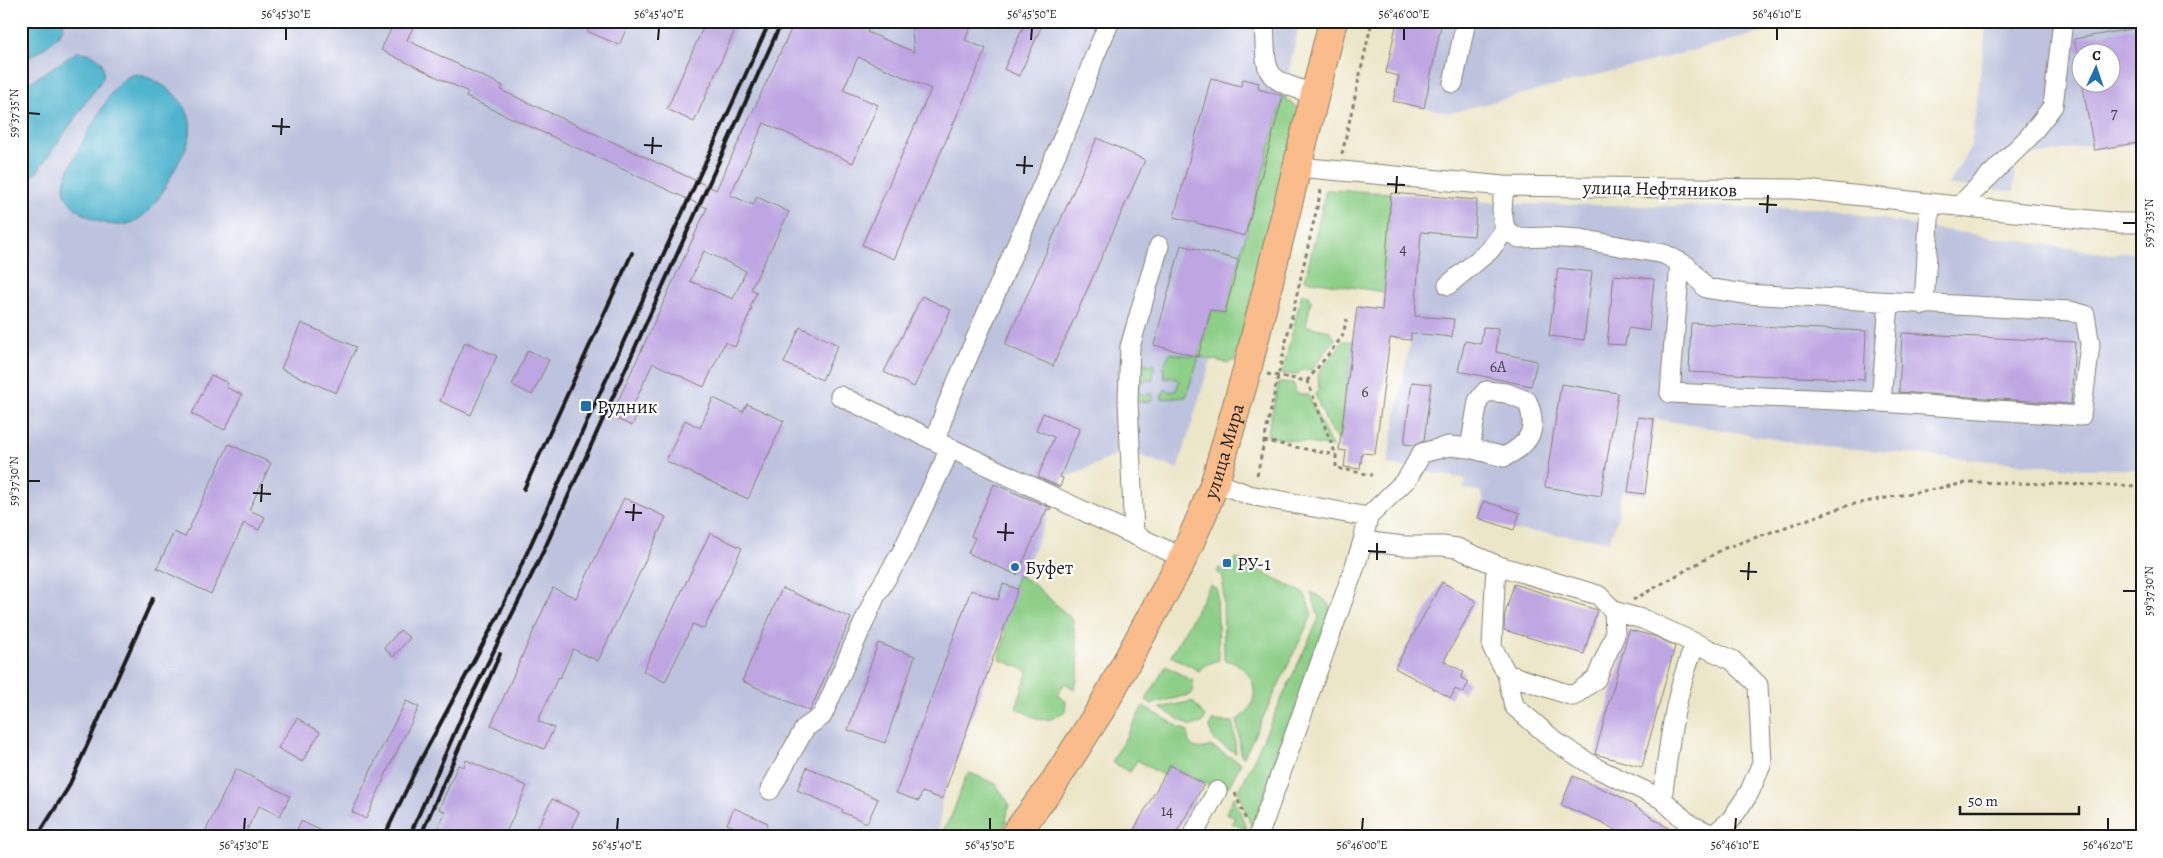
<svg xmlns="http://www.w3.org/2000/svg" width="2163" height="858" viewBox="0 0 2163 858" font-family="Alegreya,serif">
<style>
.industrial{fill:#bdc3de;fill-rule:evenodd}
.green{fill:#8dcf87;stroke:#547652}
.water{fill:#50b4ce;stroke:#366875}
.building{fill:#bea6e2;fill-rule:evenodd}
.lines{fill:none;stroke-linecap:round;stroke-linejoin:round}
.minor-casing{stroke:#848172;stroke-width:21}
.highway-casing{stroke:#848172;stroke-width:30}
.path{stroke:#848172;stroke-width:3;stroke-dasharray:4 4;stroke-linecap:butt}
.minor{stroke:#fff;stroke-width:19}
.highway{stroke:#f9bc8a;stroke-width:28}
.rail{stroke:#1c1c1c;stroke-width:4}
.ticks{fill:none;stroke:#1c1c1c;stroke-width:2}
.poi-dot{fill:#1f6fb2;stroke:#fff;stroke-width:2}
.labels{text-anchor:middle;stroke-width:4.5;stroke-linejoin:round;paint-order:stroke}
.number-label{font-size:16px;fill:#443e4e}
.street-label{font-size:19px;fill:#1c1c1c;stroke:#fff}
.poi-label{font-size:19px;fill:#1c1c1c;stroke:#fff;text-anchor:start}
.neatline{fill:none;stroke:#1c1c1c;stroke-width:2}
.ticks-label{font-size:12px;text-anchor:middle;fill:#1c1c1c}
</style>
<rect width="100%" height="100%" fill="#fff"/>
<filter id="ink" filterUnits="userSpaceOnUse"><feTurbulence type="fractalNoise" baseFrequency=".02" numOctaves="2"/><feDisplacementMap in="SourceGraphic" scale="10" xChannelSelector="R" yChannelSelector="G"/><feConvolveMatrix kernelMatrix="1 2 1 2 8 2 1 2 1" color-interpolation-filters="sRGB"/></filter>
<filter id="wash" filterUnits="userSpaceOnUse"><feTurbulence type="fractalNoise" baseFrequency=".0096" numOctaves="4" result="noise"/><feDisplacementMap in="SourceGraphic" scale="20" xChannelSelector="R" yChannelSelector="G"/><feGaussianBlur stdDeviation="1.12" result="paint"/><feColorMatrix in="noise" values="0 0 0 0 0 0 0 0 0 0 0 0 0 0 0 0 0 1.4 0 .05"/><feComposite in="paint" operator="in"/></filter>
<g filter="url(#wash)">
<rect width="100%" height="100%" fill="#ece6c8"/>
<!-- industrial -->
<path class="industrial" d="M21,21H1300L1283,96L1225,313L1178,469L1127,451L1063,478L1018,589L942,799L939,837H21Z
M1397,21H1808L1450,113L1393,101L1399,76L1386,73Z
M1987,21H2142V135L2016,159L2014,191L1948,185L1971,146ZM2080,52H2110V82H2080Z
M1391,193L1510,204L1824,208L1917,226L2110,254L2142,252V469H2082L1811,445L1655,419L1645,494L1621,492L1618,517L1609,542L1590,538L1514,530L1478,518L1484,501L1480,491L1464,489L1466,479L1387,464L1415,313Z"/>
<!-- green -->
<path class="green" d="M1283,96L1299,109L1235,360L1228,363L1199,357L1186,397L1161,399L1165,389L1170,392L1176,391L1179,381C1174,377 1171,377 1165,379L1163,367L1170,353L1198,357L1211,310L1225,313Z
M1326,190L1391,193L1384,292L1305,280Z
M1302,293L1309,296L1311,301L1306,326L1330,331L1335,339L1312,370H1303L1296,375L1282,374Z
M1343,341H1353L1340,442L1328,426L1315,395L1319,389L1318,374Z
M1141,363L1154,365L1153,380L1142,381L1138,390L1139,393L1144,395L1152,393L1153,400L1134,403L1135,368Z
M1279,382L1293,383L1297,394L1308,395L1332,447L1267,436Z
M1236,558L1305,594L1312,615L1244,757L1241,755L1237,720C1266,703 1256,665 1224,660L1223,576L1217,572L1219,568L1228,572Z
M1017,575L1031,582L1073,620C1075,641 1083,668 1074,689L1065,683L1057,695L1066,701L1065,711C1044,727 1037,718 1016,708L1028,671L999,659L1006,633L1003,630Z
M1210,585L1217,589L1219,660L1205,665L1199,671L1171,656Z
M1311,592L1325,600L1331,609L1252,828L1237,791L1241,787L1319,618Z
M1166,666L1193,681L1192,694L1152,704L1146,700Z
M1193,701L1205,717L1202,723L1191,726L1160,708Z
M1143,706L1188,732C1186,747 1198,752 1210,746L1241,763L1229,786L1214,789L1170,765L1164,776L1137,760L1130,772L1112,762Z
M1212,721L1233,722L1236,753L1213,740L1210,727Z
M970,773L996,784L1009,804L1005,826L996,837H947L944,828L952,815L966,776Z
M1234,796L1247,830L1232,823L1235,817L1226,813Z"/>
<!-- water -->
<path class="water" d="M21,21H64C64,40 35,53 21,63Z
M77,52C93,52 107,59 103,78L37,172L31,176L21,178V88Z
M136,74C161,79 195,104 190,133C188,149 177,164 170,178C162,194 149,216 131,223C114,229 92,221 78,210C70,204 64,196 64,185C65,170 104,103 115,88C120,81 128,76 136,74Z"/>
<g id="blocks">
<!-- building -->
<path class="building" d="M395,21H416L407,40L503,86L501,90L716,190L795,21H872L867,32L914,52L911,21H973L965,40L986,49L894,259L862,245L931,89L858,57L843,90L878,105L853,163L764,123L730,195L753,205L757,197L789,212L751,289L757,292L750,307L752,308L735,347L725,342L704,387L653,363L630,412L637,415L632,426L611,416L707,208L466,97L468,92L381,50ZM704,251L746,271L733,299L690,281Z
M592,21H630L619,45L587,31Z
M706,21H739L694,122L667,109Z
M1026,21H1044L1019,76L1004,69Z
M1397,21H1442L1424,108L1393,101L1399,76L1386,73Z
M2142,27V142L2094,150L2082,82H2110V52H2077L2074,39Z
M1211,78L1241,86L1243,79L1259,83L1258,89L1283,96L1245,236L1174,217Z
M1097,138L1145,160L1053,366L1005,345Z
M1391,193L1477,200L1474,236L1421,232L1415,316L1454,319L1452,337L1411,333V340L1390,338L1375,454L1362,453L1360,469L1344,467L1346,451L1339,450L1357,307L1382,310Z
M1181,245L1239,260L1225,313L1211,310L1198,357L1154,345Z
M1558,268L1592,272L1584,340L1549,336Z
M1614,275L1654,279L1649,331L1628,328L1625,345L1607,344Z
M922,296L951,310L914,387L884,372Z
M301,323L356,347L336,393L281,369Z
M1691,323L1866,331L1864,380L1689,372Z
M800,327L838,345L822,380L784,363Z
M1483,327L1498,328L1496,352L1537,361L1531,386L1458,371L1465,341L1481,344Z
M1902,333L2075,342L2071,404L1899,392Z
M465,342L497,356L471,415L440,401Z
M528,350L549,360L532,395L512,385Z
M211,375L228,383L226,387L242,395L225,430L192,414Z
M1412,382L1431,384L1424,441L1414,445L1404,444Z
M1561,384L1618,393L1601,496L1545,487Z
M713,398L743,412L747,404L784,421L748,499L666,461L685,420L700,428Z
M1043,413L1080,428L1060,477L1063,478L1060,487L1038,477L1054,437L1036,430Z
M1638,417L1654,419L1645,494L1628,492Z
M229,444L271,463L249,510L265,517L259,530L244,523L211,594L157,568L174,532L185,537Z
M994,484L1051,508L1050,510L1047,509L1017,575L968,553L975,538L971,536Z
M624,498L666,517L598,661L573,649L560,678L558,677L538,721L554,728L544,749L491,725L553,588L576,598Z
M1484,501L1520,513L1514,530L1478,518Z
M710,533L742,548L704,629L693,624L665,682L643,671Z
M1442,582L1476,601L1444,661L1464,672L1461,678L1469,682L1463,693L1455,689L1451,698L1395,668Z
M1003,584L1018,589L942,799L922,792L919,801L896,793L971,590L998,600Z
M1514,584L1597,610L1584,654L1504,630L1505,614Z
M782,588L851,618L810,711L742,681Z
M400,630L410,638L393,657L384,648Z
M1629,630L1654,636L1675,646L1642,767L1595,754Z
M878,643L915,656L885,743L848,730Z
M406,701L419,707L391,763L366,819L352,812L378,755Z
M297,718L320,732L302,762L278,748Z
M466,760L527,786L504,837H434L445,812L439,809L458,765L464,767Z
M1170,765L1204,784L1174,837H1130Z
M807,767L878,799L867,823L842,812L843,810L797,790Z
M236,769L290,796L280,816L259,806L243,837H214L205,832Z
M1573,776L1619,796L1682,837H1625L1604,823L1561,805Z
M552,799L579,812L567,837H533Z
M734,808L768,823L762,837H757L727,824Z
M301,821L334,837H294Z"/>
</g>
</g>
<g filter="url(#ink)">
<use href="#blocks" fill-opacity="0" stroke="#848172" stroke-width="1"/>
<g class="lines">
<defs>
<path id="minor" d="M1264,21C1267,76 1260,78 1315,94
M1453,83L1466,21
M1298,167L1504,186L1796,189L2119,223H2142
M1504,186L1502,210L1505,230L1519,238L1549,237L1580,239L1664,254L1687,266L1706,288L1745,294L2070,311L2085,315L2090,345L2081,416L1881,402L1670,393L1680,262
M1958,207L2028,138L2053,106L2063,21
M1448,285L1489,251L1505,230
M1924,305L1930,204
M840,396L1183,558
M1881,402L1889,303
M935,441L947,405L1073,115L1095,55L1110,21
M1215,482L1249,495L1368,517L1363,541L1355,566L1258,837
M1368,517L1407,479L1422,453L1449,446L1470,448L1504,457C1530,444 1539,429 1527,401L1506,393L1486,391L1478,401L1470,448
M1134,534L1128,401L1130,347L1159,246
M1363,541L1404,546H1443L1457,548L1496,565L1492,647L1507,674L1514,706L1556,742L1598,769L1662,799L1690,825L1713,835L1730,821L1749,793L1762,763L1758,685L1732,660L1645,620L1614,611
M1496,565L1598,595L1614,611L1615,635L1596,679L1573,696L1507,674
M770,790L805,728L822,716L876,595L902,552L945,460L948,447
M1662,799C1669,746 1674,694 1695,645
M1192,837L1217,791"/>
<g id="highway">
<path id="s1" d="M1013,837L1051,787L1101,709L1183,558L1203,513L1215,482L1247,370L1333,21"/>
</g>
</defs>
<!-- minor casing -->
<use href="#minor" class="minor-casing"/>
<!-- highway casing -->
<use href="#highway" class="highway-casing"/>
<!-- path -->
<path class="path" d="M1342,154L1372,21
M1267,374L1307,381L1336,455V468L1372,475
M1307,381L1342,337L1347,319
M1264,441L1336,455
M1257,475L1278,376L1322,186
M1633,600L1725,548L1849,505L1971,482L2142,486
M1235,793L1246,820"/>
<!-- minor -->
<use href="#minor" class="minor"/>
<!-- highway -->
<use href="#highway" class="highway"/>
<!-- rail -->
<path class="rail" d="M524,489L632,253
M37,837L68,788L153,598
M384,837L418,765L499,614L770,21
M409,837L465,709L544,550L782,21
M420,837L500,654"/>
</g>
</g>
<!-- ticks -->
<path class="ticks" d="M286,40V28M658,40L659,28M1031,40L1032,28M1404,40V28M1777,40V28M28,113L40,114M272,126L290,127M281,135L282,118M644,145L662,146M652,154L653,137M1016,165L1033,166M1024,174L1025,156M1387,184L1405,185M1396,193L1397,176M1759,204L1777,205M1767,213L1768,195M2123,223H2136M28,481H40M253,493L271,494M261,502L262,484M625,512L642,513M633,521L634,504M997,532L1014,533M1005,541L1006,523M1368,551L1386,552M1377,560V543M1740,571L1757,572M1748,580L1749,562M2123,591H2136M244,830L245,818M617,830L618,818M990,830V818M1362,830L1363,818M1735,830L1736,818M2108,830V818"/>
<!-- markers -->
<g class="poi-dot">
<rect x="580" y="400" width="12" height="12" rx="2.5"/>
<rect x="1222" y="558" width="10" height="10" rx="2.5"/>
<circle cx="1015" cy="567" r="5"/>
</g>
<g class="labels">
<!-- number labels -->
<g class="number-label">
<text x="2114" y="118">7</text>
<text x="1403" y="254">4</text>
<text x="1498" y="372">6А</text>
<text x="1365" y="397">6</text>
<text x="1167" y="816">14</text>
</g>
<!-- street labels -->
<g class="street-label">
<text transform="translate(1660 188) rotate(1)" y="7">улица Нефтяников</text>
<text dy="7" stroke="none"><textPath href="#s1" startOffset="442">улица Мира</textPath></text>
</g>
<!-- poi labels -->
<g class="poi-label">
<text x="597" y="413">Рудник</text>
<text x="1237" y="570">РУ-1</text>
<text x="1025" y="574">Буфет</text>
</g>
</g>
<!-- margin -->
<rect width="2163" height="858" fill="none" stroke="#fff" stroke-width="55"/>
<!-- north arrow -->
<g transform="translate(2096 68) rotate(3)"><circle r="24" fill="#ffffff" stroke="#a4a4a4"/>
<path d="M0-4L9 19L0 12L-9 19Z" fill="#1f6fb2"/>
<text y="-8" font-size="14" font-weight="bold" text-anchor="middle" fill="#1c1c1c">С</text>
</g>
<!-- scale -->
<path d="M1960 806v8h119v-8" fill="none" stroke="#1c1c1c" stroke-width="2.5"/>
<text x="1968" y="806" font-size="15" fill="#1c1c1c" stroke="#ffffff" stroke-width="4" paint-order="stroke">50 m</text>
<rect x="28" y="28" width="2108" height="802" class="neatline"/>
<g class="ticks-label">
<text x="286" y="18">56°45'30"E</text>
<text x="659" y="18">56°45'40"E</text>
<text x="1032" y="18">56°45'50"E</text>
<text x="1404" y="18">56°46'00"E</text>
<text x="1777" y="18">56°46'10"E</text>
<text transform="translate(14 113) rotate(-90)" y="4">59°37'35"N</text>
<text transform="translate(2149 223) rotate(-90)" y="4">59°37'35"N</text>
<text transform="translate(14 481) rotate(-90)" y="4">59°37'30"N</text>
<text transform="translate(2149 591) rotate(-90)" y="4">59°37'30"N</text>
<text x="244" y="849">56°45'30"E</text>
<text x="617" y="849">56°45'40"E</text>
<text x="990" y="849">56°45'50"E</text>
<text x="1362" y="849">56°46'00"E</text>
<text x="1735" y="849">56°46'10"E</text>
<text x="2108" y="849">56°46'20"E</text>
</g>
</svg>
